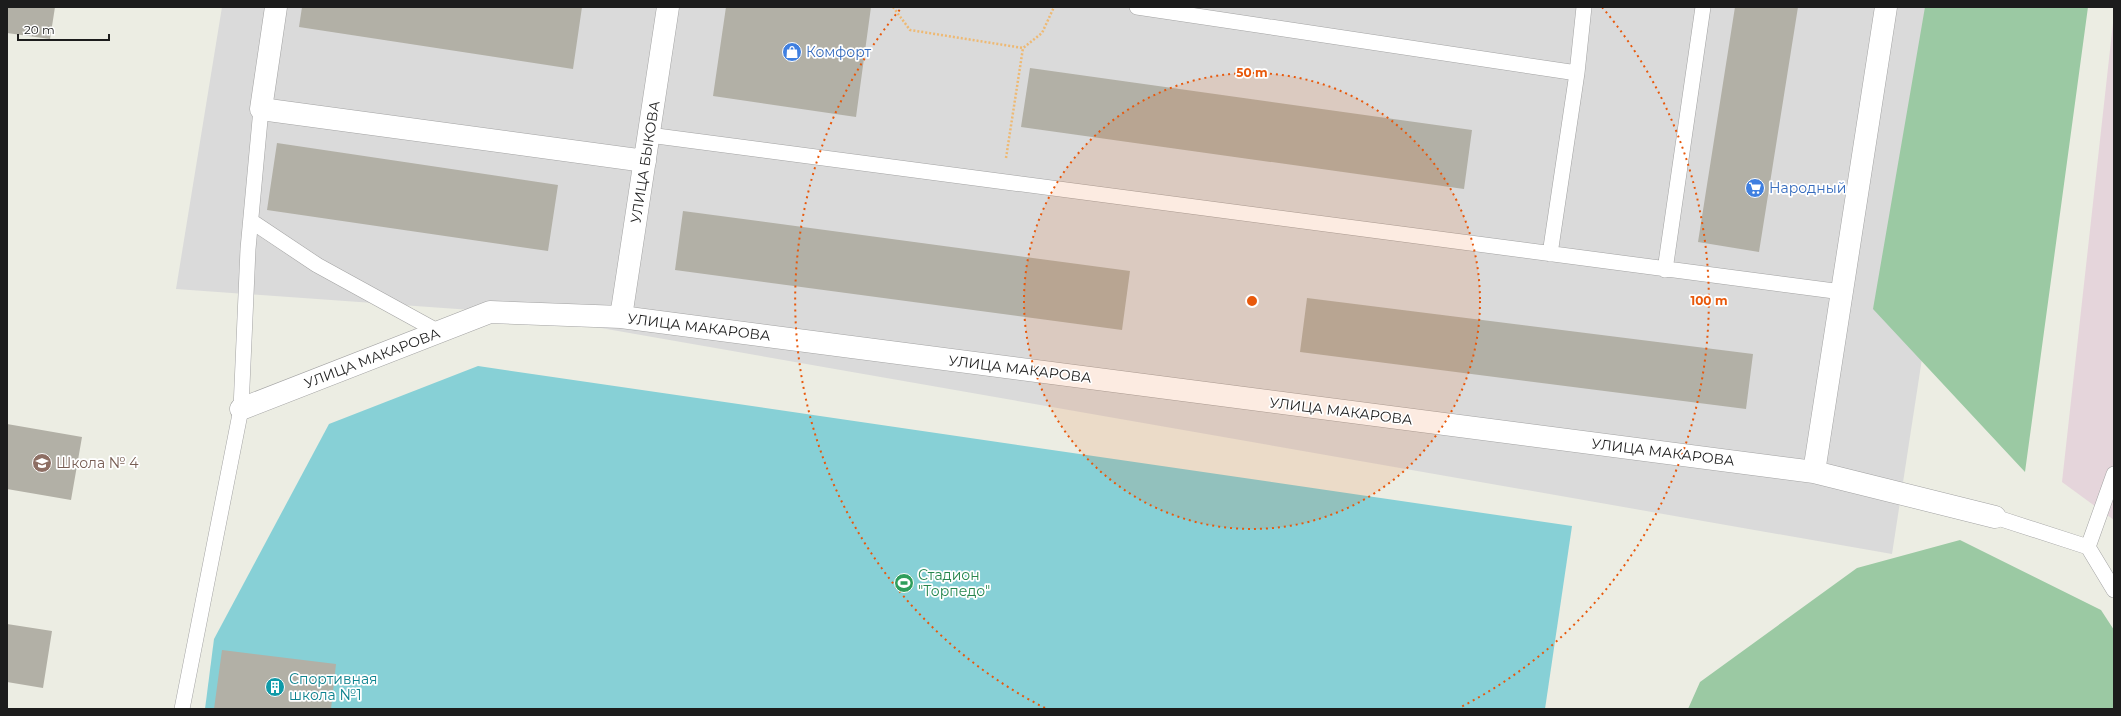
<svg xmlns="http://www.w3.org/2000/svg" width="2121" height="716" viewBox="0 0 2121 716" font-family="Montserrat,sans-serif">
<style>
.residential{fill:#dadada}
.industrial{fill:#e5d5db}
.forest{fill:#9bc9a3}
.pitch{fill:#87d0d6}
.building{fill:#b2b0a6}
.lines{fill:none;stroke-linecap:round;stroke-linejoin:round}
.lane-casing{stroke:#a3a3a3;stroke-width:16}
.street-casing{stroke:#a3a3a3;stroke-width:23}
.path{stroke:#eeb973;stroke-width:2.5;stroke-dasharray:2 2;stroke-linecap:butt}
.lane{stroke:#fff;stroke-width:15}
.street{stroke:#fff;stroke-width:22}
.ring{fill:none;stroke:#e8590c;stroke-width:2;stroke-dasharray:2 4}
.labels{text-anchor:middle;stroke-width:3.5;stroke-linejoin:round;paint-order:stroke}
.shop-label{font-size:14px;fill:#366cbe;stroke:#fff;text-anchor:start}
.street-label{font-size:14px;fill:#1c1c1c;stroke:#fff}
.education-label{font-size:14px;fill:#785e54;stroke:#fff;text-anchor:start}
.leisure-label{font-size:14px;fill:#27864d;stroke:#fff;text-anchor:start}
.culture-label{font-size:14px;fill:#0d838f;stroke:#fff;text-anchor:start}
.centre{fill:#e8590c;stroke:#fff;stroke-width:2}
.ring-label{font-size:12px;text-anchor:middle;font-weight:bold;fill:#e8590c;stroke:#fff;stroke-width:3.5;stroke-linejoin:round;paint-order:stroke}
</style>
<rect width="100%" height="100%" fill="#ecede3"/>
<!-- residential -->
<path class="residential" d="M222,7H1976L1892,554L515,313L176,289Z"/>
<!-- industrial -->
<path class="industrial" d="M2114,14V520L2062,482Z"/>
<!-- forest -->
<path class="forest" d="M1925,7H2088L2025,472L1873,309Z
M1960,540L2101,610L2114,630V709H1688L1700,682L1857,568Z"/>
<!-- pitch -->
<path class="pitch" d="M478,366L1572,526L1545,709H205L214,639L329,424Z"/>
<!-- building -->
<path class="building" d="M7,7H55L50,39L7,33Z
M302,7H582L573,69L299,27Z
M726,7H871L856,117L713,96Z
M1735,7H1798L1759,252L1698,242Z
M1030,68L1472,130L1464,189L1021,127Z
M277,143L558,185L548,251L267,210Z
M683,211L1130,271L1122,330L675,270Z
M1307,298L1753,354L1746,409L1300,352Z
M7,424L82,437L71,500L7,489Z
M7,624L52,631L43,688L7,682Z
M222,650L336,664L331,709H214Z"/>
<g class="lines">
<defs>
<path id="lane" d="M1137,7L1577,73L1550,254
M1577,73L1584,7
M649,135L1842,292
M251,221L317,265L439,332
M1665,270L1703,7
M1995,517L2088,547L2114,590
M2088,547L2114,474
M182,709L241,409L248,249L261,109"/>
<path id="street" d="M276,7L261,109L645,161
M1886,7L1814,472L1995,517
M621,317L668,7
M241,409L490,312L621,317L1814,472"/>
</defs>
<!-- lane casing -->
<use href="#lane" class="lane-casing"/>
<!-- street casing -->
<use href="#street" class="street-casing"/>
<!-- path -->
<path class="path" d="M893,7L910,30L1023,48L1042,33L1054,7
M1006,158L1023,48"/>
<!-- lane -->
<use href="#lane" class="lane"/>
<!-- street -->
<use href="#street" class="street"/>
</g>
<!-- distance rings -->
<circle cx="1252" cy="301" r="228" fill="#e8590c" fill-opacity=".12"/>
<g class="ring">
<circle cx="1252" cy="301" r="228"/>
<path d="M1045 708A457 457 0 0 1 902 7M1602 7A457 457 0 0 1 1459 708"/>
</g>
<!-- icons -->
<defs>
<symbol id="shop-disc" viewBox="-11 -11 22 22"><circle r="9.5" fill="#3f7fe0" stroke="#fff"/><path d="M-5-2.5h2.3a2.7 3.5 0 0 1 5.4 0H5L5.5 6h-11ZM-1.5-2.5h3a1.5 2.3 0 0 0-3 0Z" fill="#fff"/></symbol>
<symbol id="supermarket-disc" viewBox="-11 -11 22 22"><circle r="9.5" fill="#3f7fe0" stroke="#fff"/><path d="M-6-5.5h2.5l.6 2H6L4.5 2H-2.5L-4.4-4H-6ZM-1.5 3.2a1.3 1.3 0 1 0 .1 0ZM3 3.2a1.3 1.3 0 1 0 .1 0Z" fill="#fff"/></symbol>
<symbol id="school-disc" viewBox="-11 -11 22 22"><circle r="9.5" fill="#8d6e63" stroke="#fff"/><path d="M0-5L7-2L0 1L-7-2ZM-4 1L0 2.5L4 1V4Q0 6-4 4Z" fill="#fff"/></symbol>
<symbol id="stadium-disc" viewBox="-11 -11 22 22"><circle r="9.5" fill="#2e9e5b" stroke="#fff"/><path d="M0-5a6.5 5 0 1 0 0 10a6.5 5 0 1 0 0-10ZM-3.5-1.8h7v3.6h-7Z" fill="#fff"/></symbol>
<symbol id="building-disc" viewBox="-11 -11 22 22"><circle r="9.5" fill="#0f9aa8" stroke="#fff"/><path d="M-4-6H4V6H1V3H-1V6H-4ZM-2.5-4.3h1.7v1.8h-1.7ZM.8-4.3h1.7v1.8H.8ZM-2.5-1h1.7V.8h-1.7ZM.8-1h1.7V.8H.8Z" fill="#fff"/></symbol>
</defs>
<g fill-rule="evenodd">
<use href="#shop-disc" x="781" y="41" width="22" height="22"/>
<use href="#supermarket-disc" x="1744" y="177" width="22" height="22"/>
<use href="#school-disc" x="31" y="452" width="22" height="22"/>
<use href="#stadium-disc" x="893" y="572" width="22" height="22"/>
<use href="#building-disc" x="264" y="676" width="22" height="22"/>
</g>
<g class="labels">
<!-- shop labels -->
<g class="shop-label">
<text x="806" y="57">Комфорт</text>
<text x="1769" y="193">Народный</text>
</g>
<!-- street labels -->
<g class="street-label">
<text transform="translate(645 162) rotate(-81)" y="5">УЛИЦА БЫКОВА</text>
<text transform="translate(699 327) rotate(7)" y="5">УЛИЦА МАКАРОВА</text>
<text transform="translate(372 358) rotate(-21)" y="5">УЛИЦА МАКАРОВА</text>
<text transform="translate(1020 369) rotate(7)" y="5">УЛИЦА МАКАРОВА</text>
<text transform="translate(1341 411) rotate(7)" y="5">УЛИЦА МАКАРОВА</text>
<text transform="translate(1663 452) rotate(7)" y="5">УЛИЦА МАКАРОВА</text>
</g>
<!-- education labels -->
<g class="education-label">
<text x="56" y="468">Школа № 4</text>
</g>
<!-- leisure labels -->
<g class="leisure-label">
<text x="918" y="580">Стадион<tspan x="918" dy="16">"Торпедо"</tspan></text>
</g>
<!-- culture labels -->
<g class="culture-label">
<text x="289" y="684">Спортивная<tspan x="289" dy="16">школа №1</tspan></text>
</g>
</g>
<circle cx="1252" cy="301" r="6" class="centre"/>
<g class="ring-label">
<text x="1252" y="77">50 m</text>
<text x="1709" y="305">100 m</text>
</g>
<!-- border -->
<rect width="2121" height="716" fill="none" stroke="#1c1c1c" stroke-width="16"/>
<!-- scale -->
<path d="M18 34v6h91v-6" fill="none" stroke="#1c1c1c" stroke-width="2"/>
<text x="24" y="34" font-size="12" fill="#1c1c1c" stroke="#ffffff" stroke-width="3" paint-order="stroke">20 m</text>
</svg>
